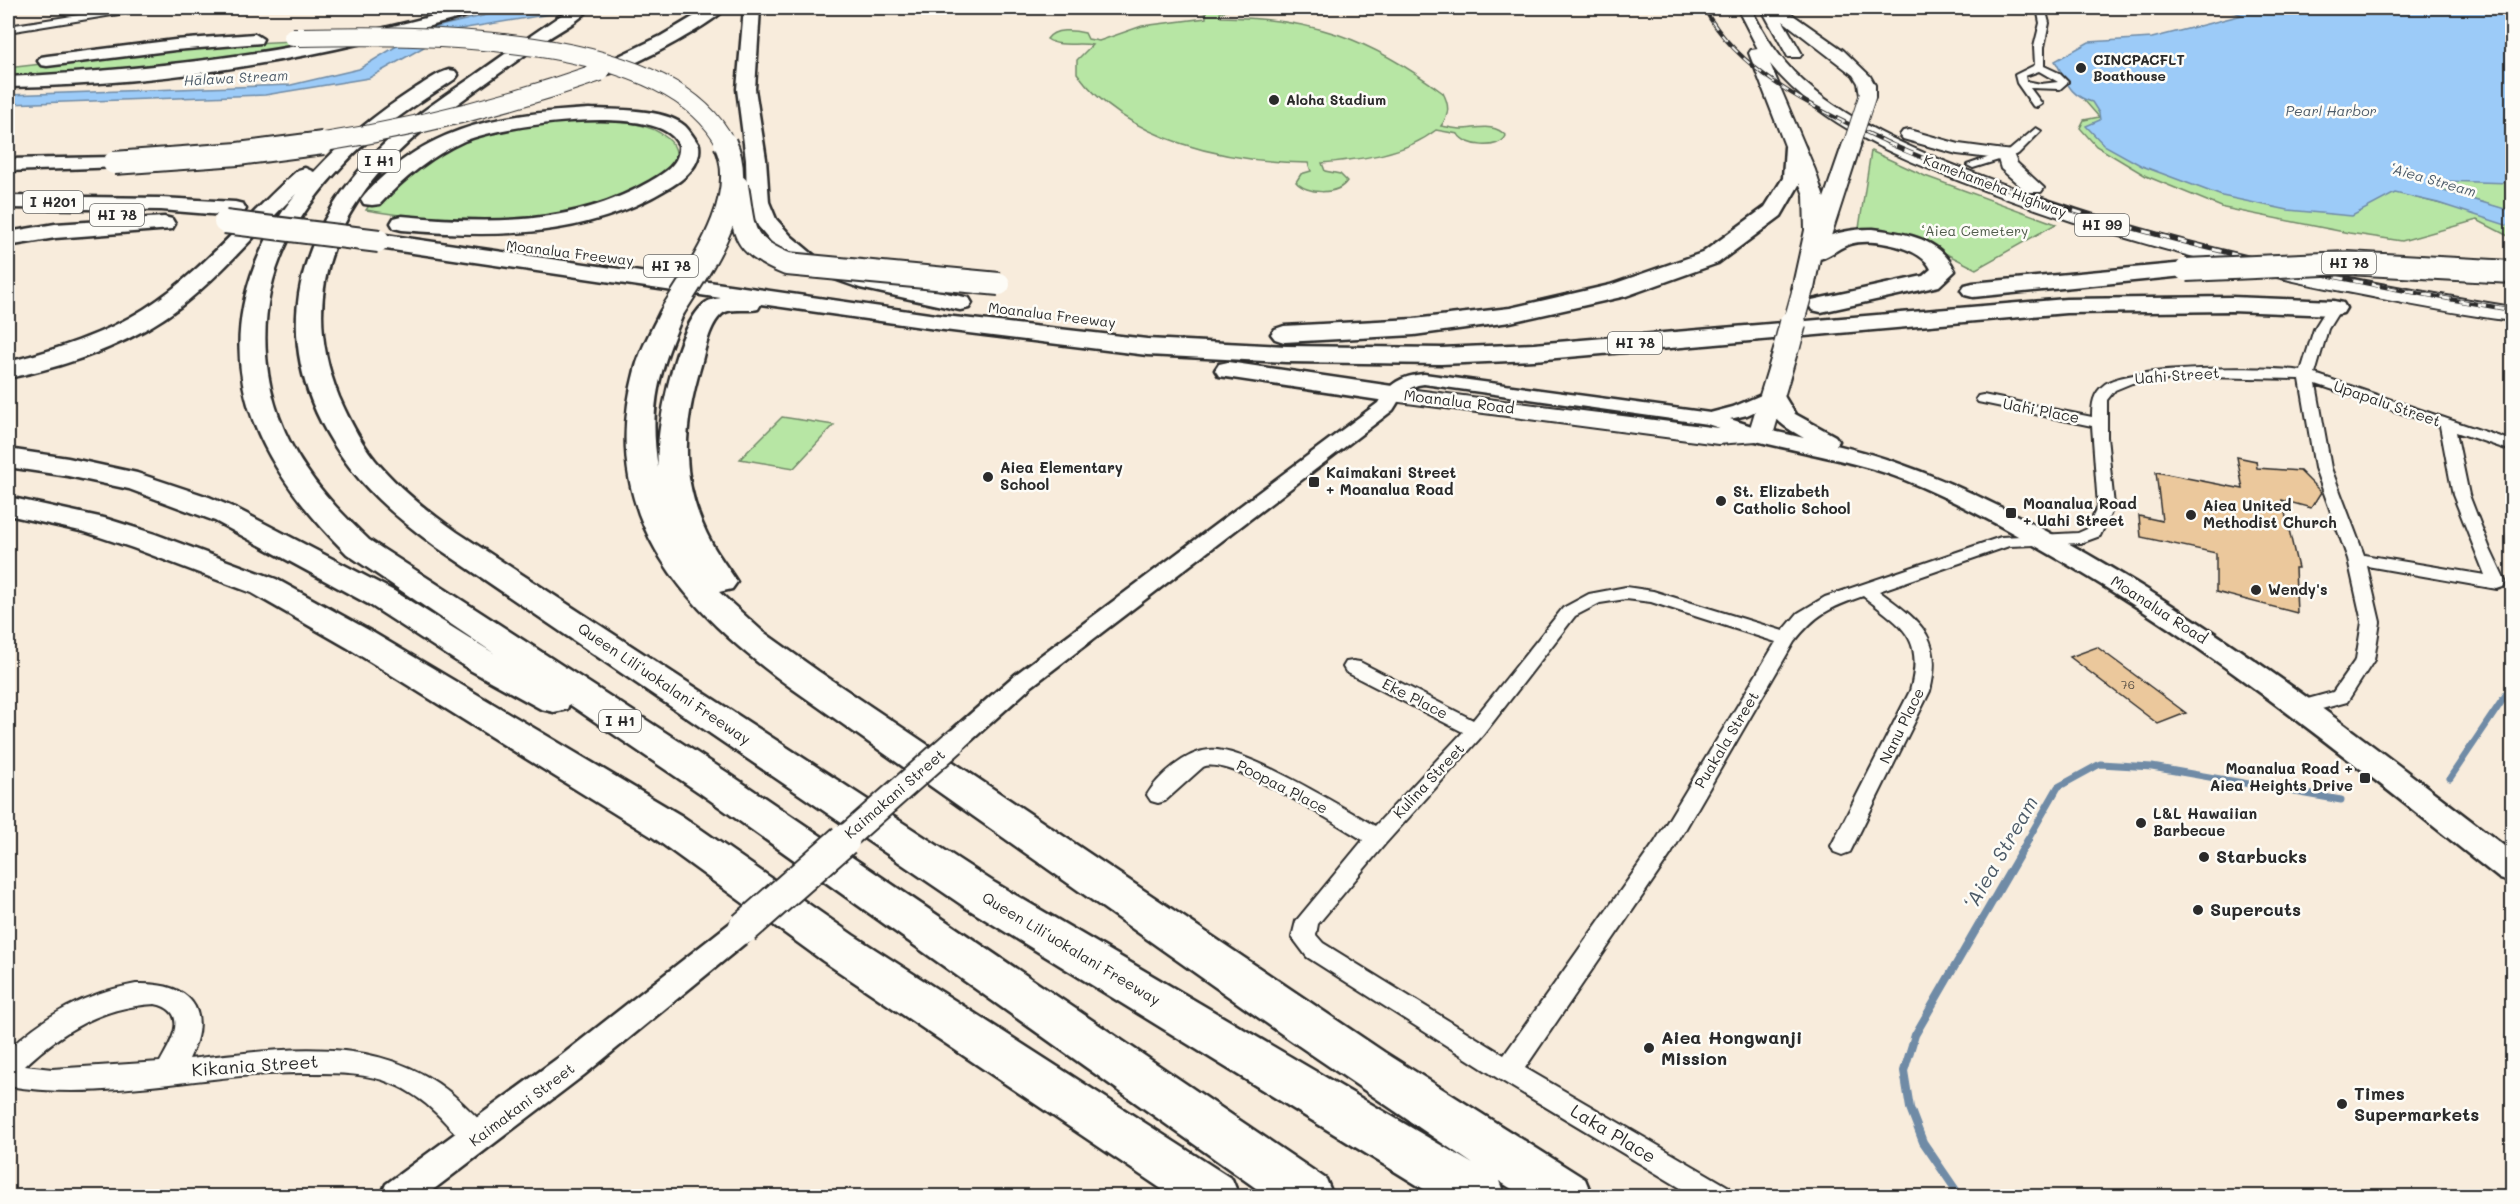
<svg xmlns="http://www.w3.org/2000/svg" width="2520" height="1204" viewBox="0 0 2520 1204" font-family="Mali,sans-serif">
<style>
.green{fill:#b7e6a4;stroke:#718868;stroke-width:1.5}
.water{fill:#9ccbf8;stroke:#6f8ba6;stroke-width:1.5}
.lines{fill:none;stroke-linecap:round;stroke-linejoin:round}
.stream-far1{stroke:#6f8ba6;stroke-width:7}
.stream{stroke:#6f8ba6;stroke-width:8}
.building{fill:#ebc89c;stroke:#2b2b2b;stroke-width:1.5}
.minor-casing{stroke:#2b2b2b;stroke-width:4}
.tertiary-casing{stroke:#2b2b2b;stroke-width:5}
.secondary-casing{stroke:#2b2b2b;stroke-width:5}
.primary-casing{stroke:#2b2b2b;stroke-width:4}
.motorway-casing{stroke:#2b2b2b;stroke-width:5}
.minor{fill:#fdfcf7;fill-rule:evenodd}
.tertiary{fill:#fdfcf7;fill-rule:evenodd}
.secondary{fill:#fdfcf7;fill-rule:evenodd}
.primary{fill:#fdfcf7;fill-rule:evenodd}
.motorway{fill:#fdfcf7;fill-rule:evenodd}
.rail-far1-casing{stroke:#2b2b2b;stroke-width:4}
.rail-casing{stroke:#2b2b2b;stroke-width:4.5}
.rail-far1{stroke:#fdfcf7;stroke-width:2;stroke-dasharray:8;stroke-linecap:butt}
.rail{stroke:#fdfcf7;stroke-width:3;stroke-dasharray:9;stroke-linecap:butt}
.tertiary-bridge-far1-casing{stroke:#2b2b2b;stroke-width:28;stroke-linecap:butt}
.tertiary-bridge-casing{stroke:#2b2b2b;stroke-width:35;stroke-linecap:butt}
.primary-bridge-far2-casing{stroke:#2b2b2b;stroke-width:18;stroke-linecap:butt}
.primary-bridge-far1-casing{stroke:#2b2b2b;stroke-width:23;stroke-linecap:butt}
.primary-bridge-casing{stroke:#2b2b2b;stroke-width:29;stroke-linecap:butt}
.motorway-bridge-far1-casing{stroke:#2b2b2b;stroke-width:20;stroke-linecap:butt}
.motorway-bridge-casing{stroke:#2b2b2b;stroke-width:26;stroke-linecap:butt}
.tertiary-bridge-far1{stroke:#fdfcf7;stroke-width:24}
.tertiary-bridge{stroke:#fdfcf7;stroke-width:31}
.primary-bridge-far2{stroke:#fdfcf7;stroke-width:16}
.primary-bridge-far1{stroke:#fdfcf7;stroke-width:20}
.primary-bridge{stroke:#fdfcf7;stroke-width:26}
.motorway-bridge-far1{stroke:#fdfcf7;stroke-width:18}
.motorway-bridge{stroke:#fdfcf7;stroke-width:22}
.poi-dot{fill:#2b2b2b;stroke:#fdfcf7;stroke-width:2}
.labels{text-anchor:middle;stroke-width:5;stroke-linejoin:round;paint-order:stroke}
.number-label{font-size:12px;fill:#5b5247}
.far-poi-label{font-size:14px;font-weight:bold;fill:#2b2b2b;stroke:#fdfcf7;text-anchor:start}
.far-water-label{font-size:14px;font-style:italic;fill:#4d5b68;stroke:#fdfcf7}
.shield{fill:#fdfcf7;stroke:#6a6a68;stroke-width:1.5}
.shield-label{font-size:14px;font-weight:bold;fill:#2b2b2b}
.far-street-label{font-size:14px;fill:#2b2b2b;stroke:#fdfcf7}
.far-park-label{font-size:14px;fill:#4e5a49;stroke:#fdfcf7}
.street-label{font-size:15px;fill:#2b2b2b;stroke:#fdfcf7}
.poi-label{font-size:15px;font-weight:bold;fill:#2b2b2b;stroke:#fdfcf7;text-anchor:start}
.near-poi-label{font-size:18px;font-weight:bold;fill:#2b2b2b;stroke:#fdfcf7;text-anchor:start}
.near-street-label{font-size:18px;fill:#2b2b2b;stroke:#fdfcf7}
.near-water-label{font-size:20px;font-style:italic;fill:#4d5b68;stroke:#fdfcf7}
</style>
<rect width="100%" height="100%" fill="#f8ecdc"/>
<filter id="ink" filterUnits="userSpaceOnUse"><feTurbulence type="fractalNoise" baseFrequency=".0167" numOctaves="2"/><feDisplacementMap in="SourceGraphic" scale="12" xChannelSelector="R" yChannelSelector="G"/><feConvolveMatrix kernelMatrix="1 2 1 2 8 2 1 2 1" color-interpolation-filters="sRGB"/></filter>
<g filter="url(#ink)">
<!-- green -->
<path class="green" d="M1194,8H1232L1220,13L1221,17C1312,18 1370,38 1443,93C1450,106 1449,115 1441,126C1448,127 1455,129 1461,129C1477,129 1494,122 1506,136C1499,150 1465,147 1458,134L1436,130C1404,155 1361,159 1322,163L1325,171L1340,174L1347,181C1337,196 1306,194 1296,182L1301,174L1311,171L1308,163C1228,162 1127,142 1077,73V60L1092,45C1077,42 1060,48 1047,39C1054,28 1073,30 1085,33L1088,39L1099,41L1142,26L1206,18V13L1196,11Z
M329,40L215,61L8,79V68C115,55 221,42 329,40Z
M2089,97L2370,186L2512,222V238L2477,220L2402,241L2349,233L2224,208L2146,176L2096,146L2080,128L2084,120L2099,117L2084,100Z
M584,120C611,121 646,120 667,138C705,169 611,204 592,209C514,227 444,223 366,210L376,195L441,148L500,128Z
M1871,151L1925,176L2056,224L1976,269C1937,249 1903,230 1859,228Z
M2405,178L2512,180V212Z
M782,417L834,425L794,468L740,459Z"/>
<!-- water -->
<path class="water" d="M529,8H586L454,30L369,78L265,95L8,104V95L291,85L359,69L423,30L495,13Z
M2224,8H2512V183L2441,181L2430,185L2444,191L2512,211V227L2438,203L2395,193L2352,216L2288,210L2222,196L2142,166L2104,145L2086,126L2100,120L2099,113L2092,102C2068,95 2067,81 2055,61L2089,42L2152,38L2242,15Z"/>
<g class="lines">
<!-- stream-far1 -->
<path class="stream-far1" d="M2450,778L2512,686
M2027,841L2058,787L2100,764L2152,767L2341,800"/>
<!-- stream -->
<path class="stream" d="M1960,1196L1923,1142L1910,1108L1904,1071L1915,1035L2028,840"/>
</g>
<!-- building -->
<path class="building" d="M2237,457L2256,461L2257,468L2300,471L2321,492L2311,508L2282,500L2298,568H2295L2297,613L2216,592V553L2141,537L2139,516L2162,521L2156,472L2243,489Z
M2097,647L2186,713L2158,724L2070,657Z"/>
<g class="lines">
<defs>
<path id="minor" d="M124,8H141L137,11L8,32V26Z
M2037,8H2045L2049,23L2044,47V66L2059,73L2068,82L2060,89L2030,88L2042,104L2037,107L2033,106L2017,83L2015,75L2035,65L2034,47L2040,23ZM2039,71L2058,82L2041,84L2026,81L2025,76Z
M2036,128L2041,131L2018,154L1973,168L1967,165L2010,150Z
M2334,304L2341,308L2328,329L2315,374L2512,441V451L2456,432L2469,495L2490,549L2506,583L2503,587L2497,589L2367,566L2380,622L2374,660L2347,702L2300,715L2293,713L2290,708L2293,703L2333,692L2356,659L2362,622L2348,559L2315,468L2300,379L2205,377L2132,383L2115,390L2107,400V437L2114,506L2100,536L2081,543L2009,546L1879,591C1919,621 1944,636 1930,691L1853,846L1850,852L1842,855L1834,852L1831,846L1910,691C1925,636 1902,627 1863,596C1829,608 1816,614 1794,642L1671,854L1525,1068L1729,1187L1732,1196H1694L1499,1079L1307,957L1292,937L1296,921L1363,840C1336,824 1229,755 1203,767L1165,801L1158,803L1151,801L1147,795C1158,776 1186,752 1209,750C1244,746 1341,807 1375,826L1463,732L1346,672L1343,667L1346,662L1353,661L1360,662L1473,720L1563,608L1589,594L1626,587L1653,591L1783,631L1798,613L1825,597L2001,537L2078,533L2087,529L2098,506L2092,426L1978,402L1976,399L1978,396L1983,395L2092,417C2092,404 2093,393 2105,384C2129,366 2268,366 2301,371L2314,329L2329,305ZM2316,384L2440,426L2453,495L2485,575L2364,555L2331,468ZM1626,599L1651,602L1776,642L1655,842L1504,1055L1323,943L1316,935L1318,924L1385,844L1483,735L1575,616L1600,603Z
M136,984C189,982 214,1008 189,1059C283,1049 388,1030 463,1104C473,1114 486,1124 492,1138L488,1147L479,1150C461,1143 449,1125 435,1112C425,1102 407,1089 393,1084C368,1073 339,1073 312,1073C210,1071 109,1103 8,1086V1050C45,1015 85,993 136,984ZM155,1004C190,1011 172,1041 160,1062L52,1069L25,1066C63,1030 102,1007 155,1004Z"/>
<path id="tertiary" d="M1424,374L1710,413L1733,407L1773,390L1780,392L1782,396L1780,400L1747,415L1730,419L1767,431L1770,435L1767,439L1760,441L1707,424L1424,384C1406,386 1402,396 1393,410L1032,686L963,748L954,751L945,748L941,742L945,736L1016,674L1378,403C1389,383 1402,376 1424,374Z
M744,916L754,920L758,928L754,936L584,1075L425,1196H381L386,1184L562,1055L734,920Z"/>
<path id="secondary" d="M1773,389L1781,391L1795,414L1835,436L1839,441L1836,445C1916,464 1986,498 2057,537C2220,626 2366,740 2512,852V883L2500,879C2352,762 2205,641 2039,548C1996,523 1952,499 1905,480C1856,461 1803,453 1752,440L1748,435L1752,430L1760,428L1804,438C1778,423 1777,422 1762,396L1765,391Z"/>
<path id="primary" d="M1737,8H1751C1764,35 1780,60 1803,81C1855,127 1926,155 1990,179C2162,245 2332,277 2512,307V321C2457,314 2402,303 2347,292C2221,267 2098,234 1978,188C1904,160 1821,127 1770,64L1815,170L1824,198L1843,143L1846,139H1858L1861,143L1831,236L1828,240L1823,242L1814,289L1811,294L1803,296L1795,294L1792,289L1805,230L1804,195L1749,53L1751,50L1758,49Z
M1761,8H1783L1843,50L1870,76L1875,85V97L1873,101H1861L1858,83L1853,75L1783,21L1802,54L1800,57H1788Z
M1909,130L1959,144L2012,151L2017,163L2044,188L2041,192H2027L2001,169L1998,159L1957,154L1903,139L1900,135L1903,131Z
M1787,339L1795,341L1799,346L1773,435L1769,440L1718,444L1392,401L1383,399L1380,394L1383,389L1392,387L1718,428H1750L1775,346L1779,341Z"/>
<path id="motorway" d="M462,8H485L483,11C329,57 169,85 8,87V77C162,69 313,51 462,8Z
M572,8H590C580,21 559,31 546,40C507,68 466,96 428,126C341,195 295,289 339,397C350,422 363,447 381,467C403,492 430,513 457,532L995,883L1473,1164L1286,1037L793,689C684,610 596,516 635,370C640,350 651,331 660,312L663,307L672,305L681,307L684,312C660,370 648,403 658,468C655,431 675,329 704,304C708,300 715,299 721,298L379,248L371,246L368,241L371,236L379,234L936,315L1147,339L1286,346L1441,348L1534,344L2066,299L2231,297L2334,301L2343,303L2346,308L2343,313L2334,315L2231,311L2066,313L1534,360L1441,364L1286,362L1147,355L936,329L761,304L758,309C747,312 730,307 722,314C709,325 705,350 701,365C682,429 679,483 712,544C719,557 729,569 737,582L732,589L719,592L762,631L818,671L1384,1052L1585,1179L1592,1196H1523L1499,1181L1505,1196H1435L965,907L435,546C408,526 382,505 360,480C266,368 280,247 381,147C408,120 440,99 471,78C505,54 538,30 572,8Z
M708,8H726C714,24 611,80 594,76L591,72L594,68L661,36Z
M744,8H760L755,89L766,159L769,202L776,219L791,236L816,257L874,277L969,298L972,303L969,308L960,310L860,288L800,267L775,246L758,226L747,202L746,159L737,89Z
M255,34L263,39L261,43L175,50L47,66L41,65L38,61L41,57L47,56L175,40Z
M449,70L455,71L458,75L455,79C417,104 375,130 344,164C321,188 300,215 286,245C252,317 261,404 306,469C324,496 346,518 369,540L728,773L1326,1179L1333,1196H1267L700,793L569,704L567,709L554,712L541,709L470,670L370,605L215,521L129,489L68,476L8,467V449L68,458L137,473L209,497L237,509L394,591L495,654L347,554C266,473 211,381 255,265C265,240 279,214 296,194C258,231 223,273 181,306C132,344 68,366 8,378V362C55,350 103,335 144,309C203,272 247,215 298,170L305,168L314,172C344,139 379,112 416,88C426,82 437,73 449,70Z
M589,109C615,110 664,108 685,126C690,131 695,139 699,145C702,166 682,181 665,190C585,238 492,238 402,230L394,228L391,223L394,218L402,216C486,224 573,226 649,182C663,174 681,164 679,145C677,142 674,137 671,135C639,106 502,125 464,141C431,156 404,178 380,204L372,205L364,204L361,199C370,187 383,176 394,167C450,121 519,113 589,109Z
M1795,141L1802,143L1805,147L1803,178L1781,216L1718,263L1626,296L1510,322L1414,335L1284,342L1275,339L1271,334L1275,329L1284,326L1414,319L1510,308L1610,285L1702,253L1765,207L1783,178L1785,147L1788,143Z
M114,157L121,159L124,163L121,167L8,171V159Z
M8,196L161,198L235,202L243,204L246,209L243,214L235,216L161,210L8,208Z
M164,217L172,219L175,224L172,229L55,238L8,246V232L55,224Z
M1873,229C1904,233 1941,238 1955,271L1939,286L1821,312L1812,310L1809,305L1812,300L1923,276L1931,269C1922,247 1871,237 1850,244C1834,249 1825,263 1807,259L1803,254C1818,234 1850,229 1873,229Z
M2186,263L2194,265L2198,270L2194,275L1973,297L1965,295L1961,290L1965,285L1973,283Z
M1228,362L1392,386L1402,388L1406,394L1402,400L1392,402L1219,376L1215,370L1219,364Z
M8,497L104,518L155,534L276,579L372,632L682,816L853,935L1232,1179L1239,1196H1172L823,961L654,838L348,648L252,593L133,548L85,532L8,515Z"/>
</defs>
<!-- minor casing -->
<use href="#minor" class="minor-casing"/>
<!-- tertiary casing -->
<use href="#tertiary" class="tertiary-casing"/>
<!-- secondary casing -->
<use href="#secondary" class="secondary-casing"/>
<!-- primary casing -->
<use href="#primary" class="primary-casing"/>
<!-- motorway casing -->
<use href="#motorway" class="motorway-casing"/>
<!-- minor -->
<use href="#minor" class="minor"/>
<!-- tertiary -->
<use href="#tertiary" class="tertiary"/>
<!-- secondary -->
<use href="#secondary" class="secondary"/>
<!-- primary -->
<use href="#primary" class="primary"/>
<!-- motorway -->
<use href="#motorway" class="motorway"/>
<defs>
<path id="rail-far1" d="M1704,8C1741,77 1823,112 1891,144"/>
<path id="rail" d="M1888,143C1943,168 2001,187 2059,206C2207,253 2359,284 2512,310"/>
</defs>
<!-- rail-far1 casing -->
<use href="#rail-far1" class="rail-far1-casing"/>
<!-- rail casing -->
<use href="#rail" class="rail-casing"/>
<!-- rail-far1 -->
<use href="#rail-far1" class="rail-far1"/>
<!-- rail -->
<use href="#rail" class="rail"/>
<defs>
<path id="tertiary-bridge-far1" d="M842,841L954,742"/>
<path id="tertiary-bridge" d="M744,928L844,840"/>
<path id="primary-bridge-far2" d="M1852,143L1867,97"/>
<path id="primary-bridge-far1" d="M1793,325L1803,289"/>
<path id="primary-bridge" d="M1787,346L1793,323"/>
<path id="motorway-bridge-far1" d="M293,37C404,35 668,28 726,144
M313,144C412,129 506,105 600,72"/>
<path id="motorway-bridge" d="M114,163L238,154L323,143
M737,186C745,232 739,244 787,264L999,284
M225,222L379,241
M2186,270L2347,263L2512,272
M672,312C700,267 751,198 725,143"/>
</defs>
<!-- tertiary-bridge-far1 casing -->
<use href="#tertiary-bridge-far1" class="tertiary-bridge-far1-casing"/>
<!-- tertiary-bridge casing -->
<use href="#tertiary-bridge" class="tertiary-bridge-casing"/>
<!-- primary-bridge-far2 casing -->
<use href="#primary-bridge-far2" class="primary-bridge-far2-casing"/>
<!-- primary-bridge-far1 casing -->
<use href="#primary-bridge-far1" class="primary-bridge-far1-casing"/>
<!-- primary-bridge casing -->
<use href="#primary-bridge" class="primary-bridge-casing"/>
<!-- motorway-bridge-far1 casing -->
<use href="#motorway-bridge-far1" class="motorway-bridge-far1-casing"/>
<!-- motorway-bridge casing -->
<use href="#motorway-bridge" class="motorway-bridge-casing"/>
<!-- tertiary-bridge-far1 -->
<use href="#tertiary-bridge-far1" class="tertiary-bridge-far1"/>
<!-- tertiary-bridge -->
<use href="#tertiary-bridge" class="tertiary-bridge"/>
<!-- primary-bridge-far2 -->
<use href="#primary-bridge-far2" class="primary-bridge-far2"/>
<!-- primary-bridge-far1 -->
<use href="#primary-bridge-far1" class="primary-bridge-far1"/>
<!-- primary-bridge -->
<use href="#primary-bridge" class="primary-bridge"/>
<!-- motorway-bridge-far1 -->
<use href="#motorway-bridge-far1" class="motorway-bridge-far1"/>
<!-- motorway-bridge -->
<use href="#motorway-bridge" class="motorway-bridge"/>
</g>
</g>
<!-- markers -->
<g class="poi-dot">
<circle cx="2081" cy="68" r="6"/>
<circle cx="1274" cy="100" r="6"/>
<circle cx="988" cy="477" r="6"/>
<rect x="1308" y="476" width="12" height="12" rx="3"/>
<circle cx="1721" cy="501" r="6"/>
<rect x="2005" y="507" width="12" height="12" rx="3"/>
<circle cx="2191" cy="515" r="6"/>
<circle cx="2256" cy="590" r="6"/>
<rect x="2359" y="772" width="12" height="12" rx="3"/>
<circle cx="2141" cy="823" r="6"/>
<circle cx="2204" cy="857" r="6"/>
<circle cx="2198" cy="910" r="6"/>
<circle cx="1649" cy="1048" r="6"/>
<circle cx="2342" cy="1104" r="6"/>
</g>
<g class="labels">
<!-- number labels -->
<g class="number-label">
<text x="2128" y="689">76</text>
</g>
<!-- far-poi labels -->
<g class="far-poi-label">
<text x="2093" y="65">CINCPACFLT<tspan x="2093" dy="16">Boathouse</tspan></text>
<text x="1286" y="105">Aloha Stadium</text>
</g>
<!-- far-water labels -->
<g class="far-water-label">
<text transform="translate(236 78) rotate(-3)" y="5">Hālawa Stream</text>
<text x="2331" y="116">Pearl Harbor</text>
<text transform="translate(2433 180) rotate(16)" y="5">ʻAiea Stream</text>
</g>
<!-- shield labels -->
<g class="shield">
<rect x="358" y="150" width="42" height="22" rx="4.5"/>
<rect x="23" y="191" width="60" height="22" rx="4.5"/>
<rect x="90" y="204" width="54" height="22" rx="4.5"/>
<rect x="2075" y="214" width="54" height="22" rx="4.5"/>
<rect x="2322" y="252" width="54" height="22" rx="4.5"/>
<rect x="644" y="255" width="54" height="22" rx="4.5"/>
<rect x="1608" y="332" width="54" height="22" rx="4.5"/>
<rect x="599" y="710" width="42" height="22" rx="4.5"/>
</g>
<g class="shield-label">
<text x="379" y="166">I H1</text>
<text x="53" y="207">I H201</text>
<text x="117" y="220">HI 78</text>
<text x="2102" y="230">HI 99</text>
<text x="2349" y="268">HI 78</text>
<text x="671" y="271">HI 78</text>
<text x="1635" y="348">HI 78</text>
<text x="620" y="726">I H1</text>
</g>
<!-- far-street labels -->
<g class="far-street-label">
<text transform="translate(1995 186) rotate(21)" y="5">Kamehameha Highway</text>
<text transform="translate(570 253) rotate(7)" y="5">Moanalua Freeway</text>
<text transform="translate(1052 315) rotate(7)" y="5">Moanalua Freeway</text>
</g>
<!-- far-park labels -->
<g class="far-park-label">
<text x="1975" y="236">ʻAiea Cemetery</text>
</g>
<!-- street labels -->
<g class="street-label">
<text transform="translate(2177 376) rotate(-4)" y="5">Uahi Street</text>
<text transform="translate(1459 402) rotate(7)" y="5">Moanalua Road</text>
<text transform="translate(2387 404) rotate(19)" y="5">Upapalu Street</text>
<text transform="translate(2041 411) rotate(11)" y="5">Uahi Place</text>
<text transform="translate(2159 610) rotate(33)" y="5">Moanalua Road</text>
<text transform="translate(664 684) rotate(34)" y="5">Queen Liliʻuokalani Freeway</text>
<text transform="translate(1415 699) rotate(27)" y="5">Eke Place</text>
<text transform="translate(1902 726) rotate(-64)" y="5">Nanu Place</text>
<text transform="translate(1727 740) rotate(-59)" y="5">Puakala Street</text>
<text transform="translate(1429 781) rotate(-47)" y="5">Kulina Street</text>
<text transform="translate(1282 787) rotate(27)" y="5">Poopaa Place</text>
<text transform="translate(895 794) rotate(-41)" y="5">Kaimakani Street</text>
<text transform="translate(1071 949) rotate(31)" y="5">Queen Liliʻuokalani Freeway</text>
<text transform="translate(522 1105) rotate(-37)" y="5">Kaimakani Street</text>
</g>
<!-- poi labels -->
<g class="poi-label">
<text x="1000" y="473">Aiea Elementary<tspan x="1000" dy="17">School</tspan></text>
<text x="1326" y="478">Kaimakani Street<tspan x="1326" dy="17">+ Moanalua Road</tspan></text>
<text x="1733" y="497">St. Elizabeth<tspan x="1733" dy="17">Catholic School</tspan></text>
<text x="2023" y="509">Moanalua Road<tspan x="2023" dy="17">+ Uahi Street</tspan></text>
<text x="2203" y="511">Aiea United<tspan x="2203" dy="17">Methodist Church</tspan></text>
<text x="2268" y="595">Wendy's</text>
<text x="2353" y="774" text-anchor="end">Moanalua Road +<tspan x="2353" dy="17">Aiea Heights Drive</tspan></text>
<text x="2153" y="819">L&amp;L Hawaiian<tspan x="2153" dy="17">Barbecue</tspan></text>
</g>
<!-- near-poi labels -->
<g class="near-poi-label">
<text x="2216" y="863">Starbucks</text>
<text x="2210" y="916">Supercuts</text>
<text x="1661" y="1044">Aiea Hongwanji<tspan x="1661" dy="21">Mission</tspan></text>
<text x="2354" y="1100">Times<tspan x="2354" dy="21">Supermarkets</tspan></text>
</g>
<!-- near-street labels -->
<g class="near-street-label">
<text transform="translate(255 1066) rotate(-4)" y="6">Kikania Street</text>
<text transform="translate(1613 1134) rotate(31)" y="6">Laka Place</text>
</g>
<!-- near-water labels -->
<g class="near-water-label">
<text transform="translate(2001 853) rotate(-60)" y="7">ʻAiea Stream</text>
</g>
</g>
<!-- margin -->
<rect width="2520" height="1204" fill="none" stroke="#fdfcf7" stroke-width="30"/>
<rect x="15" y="15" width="2490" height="1174" fill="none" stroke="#2b2b2b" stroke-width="2" filter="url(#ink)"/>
</svg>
